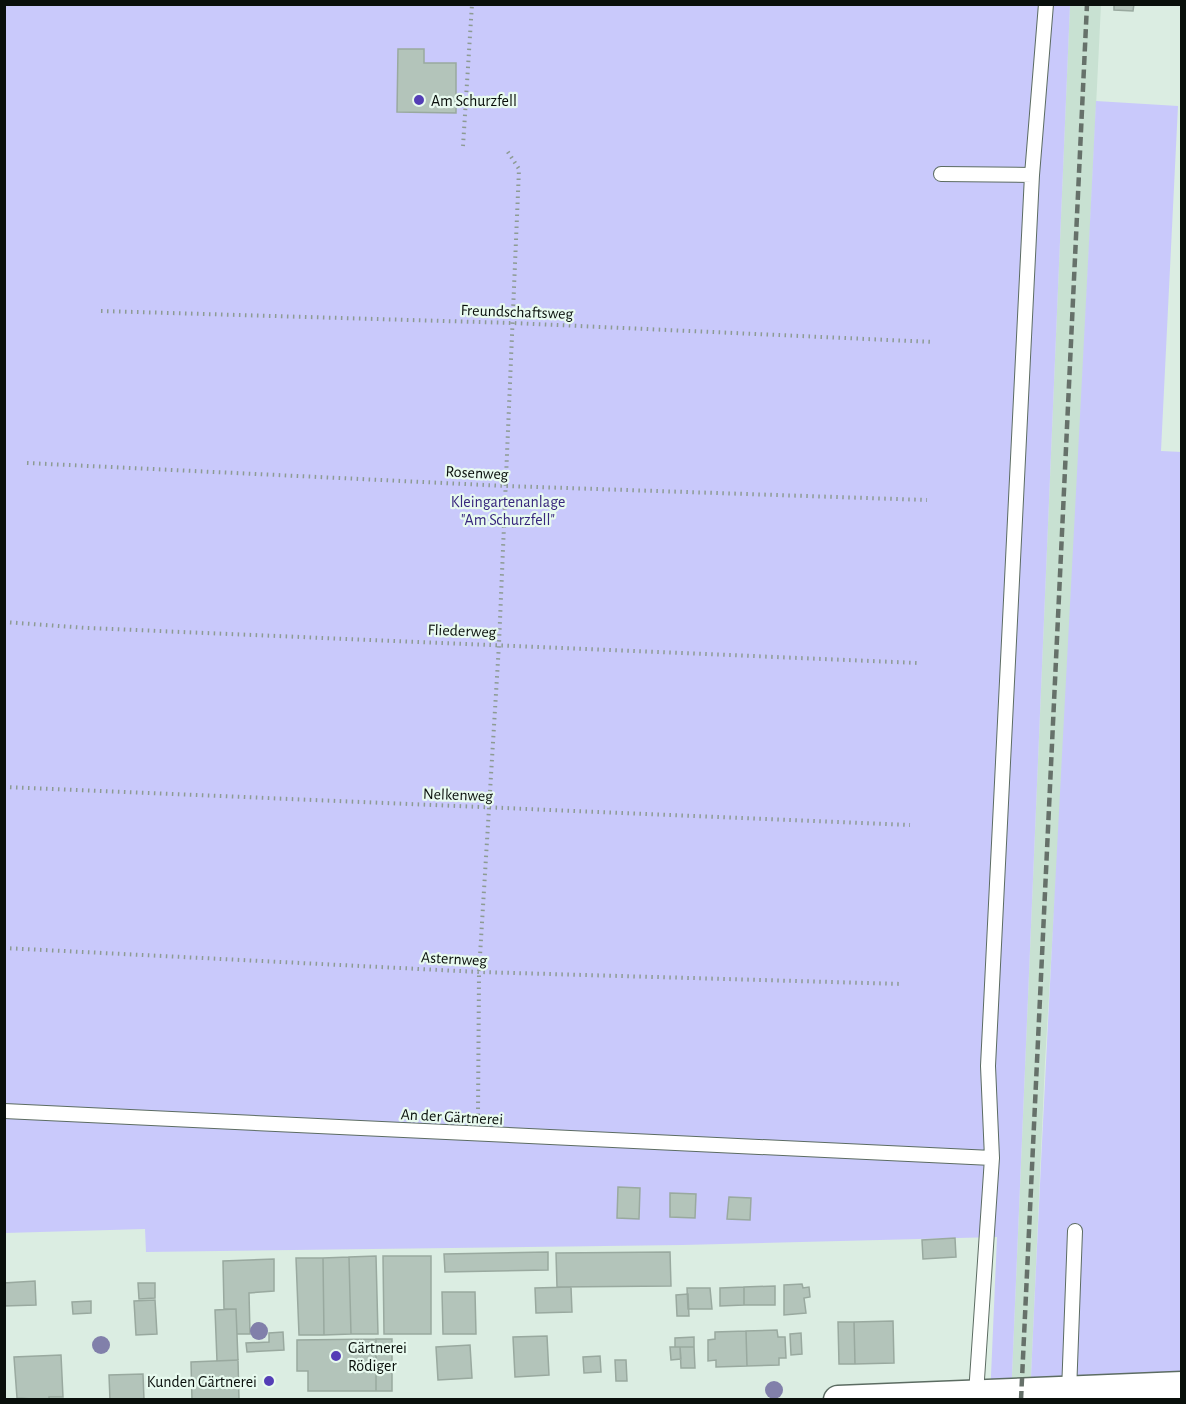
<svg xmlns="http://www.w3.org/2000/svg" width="1186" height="1404" viewBox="0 0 1186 1404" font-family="'Alegreya Sans',sans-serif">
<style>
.built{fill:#c8e1d2}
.green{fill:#c9c9fb}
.building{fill:#b3c4ba;stroke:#99a99f;stroke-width:1.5}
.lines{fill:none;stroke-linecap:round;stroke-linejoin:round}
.service-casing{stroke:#5c6c62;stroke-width:16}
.minor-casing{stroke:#5c6c62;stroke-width:31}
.path{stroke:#8d9b93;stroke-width:4;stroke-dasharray:1.5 4.5;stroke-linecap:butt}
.service{stroke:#fff;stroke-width:14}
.minor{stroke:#fff;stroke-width:28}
.rail{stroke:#66716a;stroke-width:4.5;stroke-dasharray:9 4.5;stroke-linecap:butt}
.tree{fill:#8180aa}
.poi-dot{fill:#543eb6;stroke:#e8faef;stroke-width:2}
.labels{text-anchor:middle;stroke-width:4.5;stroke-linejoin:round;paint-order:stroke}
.poi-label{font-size:16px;fill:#090f0b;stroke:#e8faef;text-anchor:start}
.street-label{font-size:16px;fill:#090f0b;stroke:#e8faef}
.park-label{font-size:16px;fill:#37267d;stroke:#e8faef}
</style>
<rect width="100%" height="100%" fill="#dbede2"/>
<!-- built -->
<path class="built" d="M1070,5H1101L1067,696L1045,1062L1030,1399L1011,1400Z"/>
<!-- green -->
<path class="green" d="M4,5H1070L1011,1399H990L997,1237L682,1245L146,1252L145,1229L5,1233Z
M1096,101L1178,106L1161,451L1182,452L1181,1399L1030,1400C1049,966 1075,534 1096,101Z"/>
<!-- building -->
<path class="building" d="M1114,4H1134L1133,11L1114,10Z
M398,49H424V63H456V113L397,112Z
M618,1187L640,1188L639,1219L617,1218Z
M670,1193L696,1194L695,1218L670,1217Z
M729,1197L751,1198L750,1220L727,1219Z
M955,1238L956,1257L923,1259L922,1240Z
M548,1252V1270L445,1272L444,1254Z
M670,1252L671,1286L557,1287L556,1253Z
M376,1256L378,1334H351L349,1257Z
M383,1256H431V1334H384Z
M349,1257L351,1334L324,1335L323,1258Z
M296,1258H323L324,1335H299Z
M274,1259V1291L249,1293L250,1334H237L236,1309H224L223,1261Z
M35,1281L36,1305L4,1306V1283Z
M138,1283H155V1298L139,1299Z
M802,1284L803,1288L809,1287L810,1297L804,1298L806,1313L784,1315V1285Z
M775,1286V1305H744V1287Z
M571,1287L572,1312L536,1313L535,1288Z
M744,1287V1305L720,1306V1288Z
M687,1288H710L712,1309H688Z
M442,1292H475L476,1334H443Z
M688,1294L689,1316H677L676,1295Z
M155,1300L157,1334L136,1335L134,1301Z
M91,1301V1313L73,1314L72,1302Z
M236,1309L238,1360L217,1361L215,1310Z
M893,1321L894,1363L855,1364L854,1322Z
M838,1322H854L855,1364H839Z
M777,1330L778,1337H785L786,1358H779V1365L747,1366L746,1331Z
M746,1331L747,1366L716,1367V1360L708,1361V1340L715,1339V1332Z
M283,1332L284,1350L247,1352L246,1343L269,1342V1333Z
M801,1333L802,1354L791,1355L790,1334Z
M547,1336L549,1375L515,1377L513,1337Z
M694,1337V1347H675V1338Z
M376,1339V1391H308V1371H297V1340Z
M376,1339H392V1391H376Z
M470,1345L472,1378L438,1380L436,1347Z
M670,1347H680L681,1359L671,1360Z
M680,1347H694L695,1368H681Z
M61,1355L63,1397H49V1400L17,1398L14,1357Z
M600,1356L601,1372L584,1373L583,1357Z
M238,1360L239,1400H192L191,1362Z
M615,1360H626L627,1381H616Z
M143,1374L144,1400H110L109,1375Z"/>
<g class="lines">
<defs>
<path id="service" d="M941,174L1032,175
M4,1111L992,1158L976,1394
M992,1158L988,1066L1032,175L1046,4
M1069,1392L1075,1231"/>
<path id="minor" d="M838,1400L1182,1386"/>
</defs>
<!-- service casing -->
<use href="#service" class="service-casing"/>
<!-- minor casing -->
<use href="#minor" class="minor-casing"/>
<!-- path -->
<path class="path" d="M463,146L472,4
M101,311L513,323L933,342
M27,463L506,486L927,500
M4,622L87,628L918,663
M4,787L910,825
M4,948L479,972L902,984
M478,1115L479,972L499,644L519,169L506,149"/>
<!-- service -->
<use href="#service" class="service"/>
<!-- minor -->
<use href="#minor" class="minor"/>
<!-- rail -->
<path class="rail" d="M1021,1400L1087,4"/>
</g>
<!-- trees -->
<g class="tree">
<circle cx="259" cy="1331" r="9"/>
<circle cx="101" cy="1345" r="9"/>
<circle cx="774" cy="1390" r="9"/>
</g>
<!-- markers -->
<g class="poi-dot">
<circle cx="419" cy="100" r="6"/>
<circle cx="336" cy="1356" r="6"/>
<circle cx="269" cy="1381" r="6"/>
</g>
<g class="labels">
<!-- poi labels -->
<g class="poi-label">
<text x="431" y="106">Am Schurzfell</text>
<text x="348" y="1353">Gärtnerei<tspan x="348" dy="18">Rödiger</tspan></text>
<text x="257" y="1387" text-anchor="end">Kunden Gärtnerei</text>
</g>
<!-- street labels -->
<g class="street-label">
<text transform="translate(517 311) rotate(2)" y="6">Freundschaftsweg</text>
<text transform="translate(477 472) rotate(3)" y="6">Rosenweg</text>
<text transform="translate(462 630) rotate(2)" y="6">Fliederweg</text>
<text transform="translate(458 794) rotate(2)" y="6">Nelkenweg</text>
<text transform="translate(454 958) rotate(3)" y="6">Asternweg</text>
<text transform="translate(452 1116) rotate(3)" y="6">An der Gärtnerei</text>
</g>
<!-- park labels -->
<g class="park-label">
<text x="508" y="507">Kleingartenanlage<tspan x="508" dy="18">"Am Schurzfell"</tspan></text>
</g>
</g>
<!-- border -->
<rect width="1186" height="1404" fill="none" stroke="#090f0b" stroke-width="12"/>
</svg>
